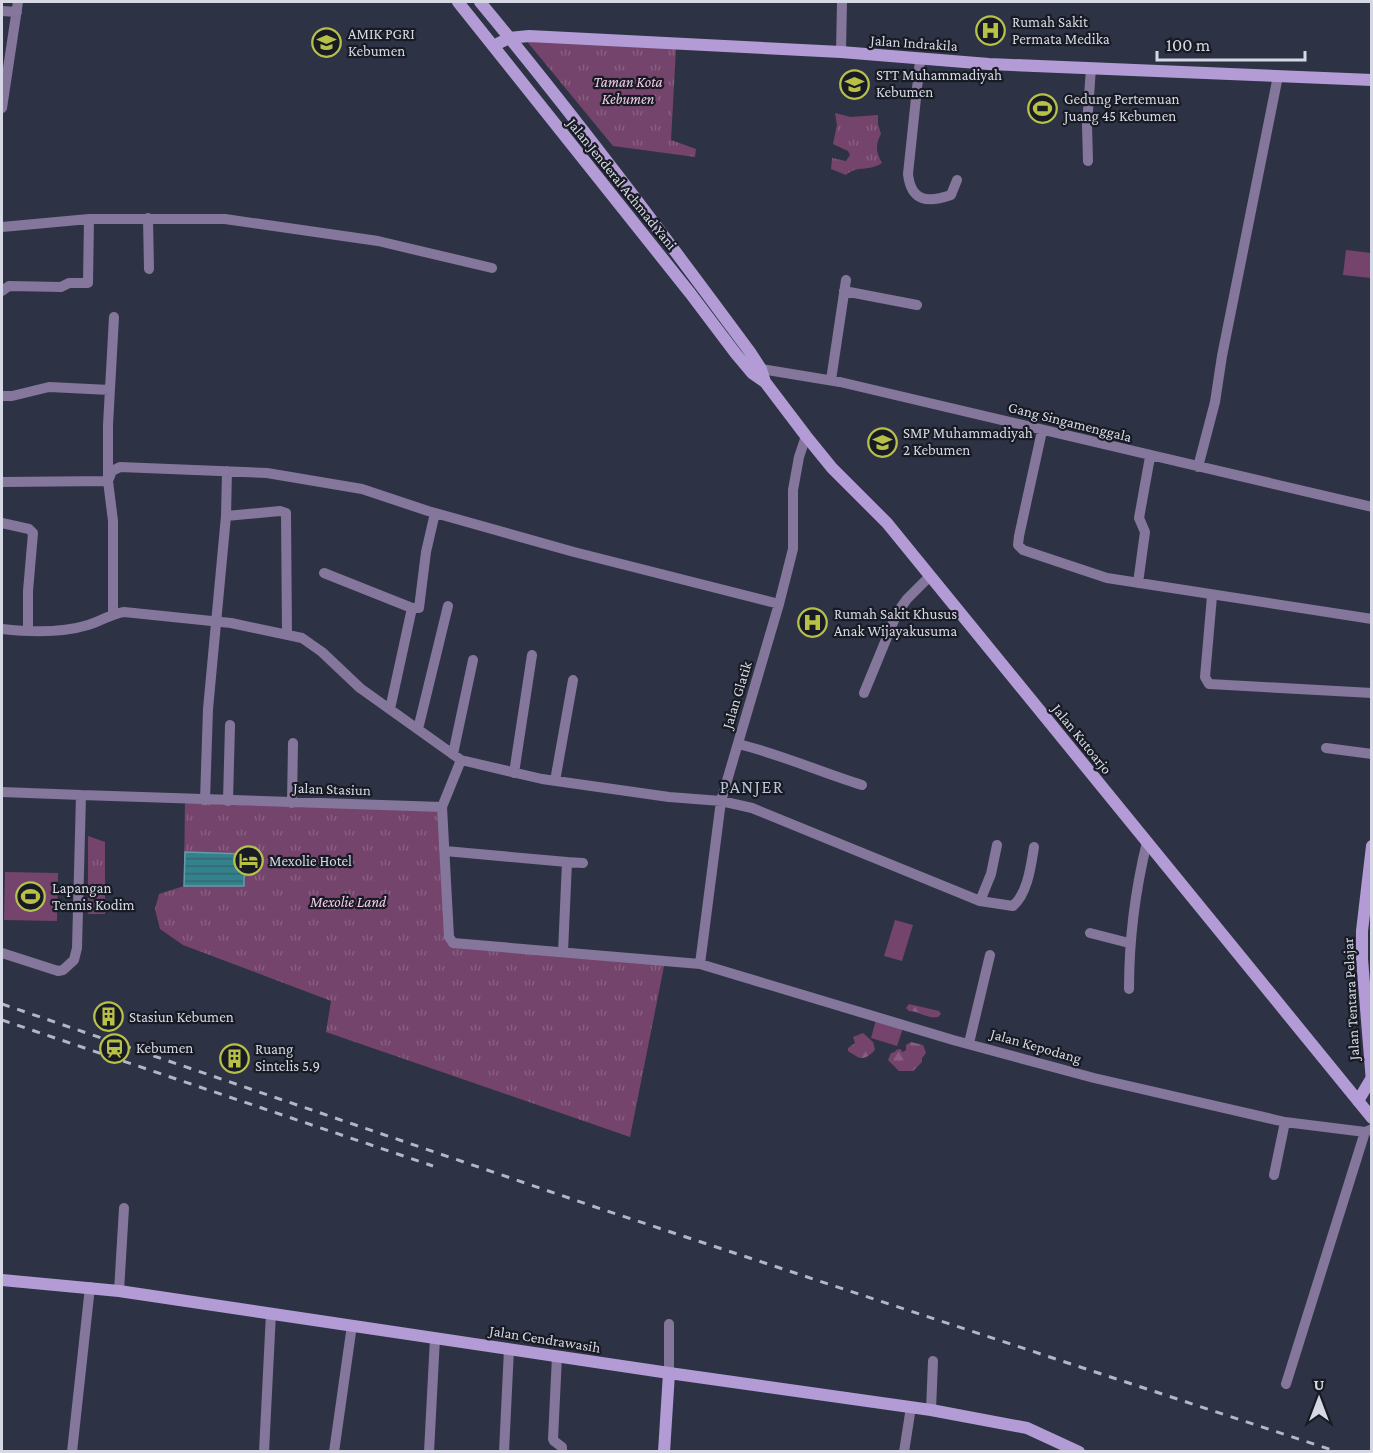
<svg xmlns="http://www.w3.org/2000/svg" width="1373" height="1453" viewBox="0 0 1373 1453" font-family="'Crimson Pro',serif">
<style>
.grass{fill:url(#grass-tufts)}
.forest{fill:url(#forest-firs)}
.pitch{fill:#75446c}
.water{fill:url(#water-rules);stroke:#649ba7;stroke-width:1.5}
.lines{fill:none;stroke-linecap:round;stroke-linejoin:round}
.minor{stroke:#85769b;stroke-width:10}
.secondary{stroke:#b39bd6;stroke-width:12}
.rail{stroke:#b3b7c4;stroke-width:3;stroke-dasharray:8 8;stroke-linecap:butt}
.labels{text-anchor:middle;stroke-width:4.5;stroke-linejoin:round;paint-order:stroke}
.poi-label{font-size:15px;fill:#d6d9e5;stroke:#181b23;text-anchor:start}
.street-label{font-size:15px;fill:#d6d9e5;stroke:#181b23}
.park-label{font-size:15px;font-style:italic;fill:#f4caea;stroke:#181b23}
.quarter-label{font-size:18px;letter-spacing:1.5px;fill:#bac2d8;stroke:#181b23}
</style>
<defs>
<pattern id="grass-tufts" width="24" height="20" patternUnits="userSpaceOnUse" patternTransform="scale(1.5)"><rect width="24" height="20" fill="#75446c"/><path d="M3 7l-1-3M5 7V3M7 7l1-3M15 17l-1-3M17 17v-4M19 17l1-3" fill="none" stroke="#885e81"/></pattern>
<pattern id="forest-firs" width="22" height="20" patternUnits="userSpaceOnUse" patternTransform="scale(1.5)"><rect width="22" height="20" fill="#75446c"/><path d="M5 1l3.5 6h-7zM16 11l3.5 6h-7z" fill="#885e81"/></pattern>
<pattern id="water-rules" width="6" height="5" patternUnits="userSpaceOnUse" patternTransform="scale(1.5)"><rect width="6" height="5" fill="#33818c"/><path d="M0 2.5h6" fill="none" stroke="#386770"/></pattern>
</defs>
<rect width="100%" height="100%" fill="#2d3344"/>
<!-- grass -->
<path class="grass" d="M525,39L676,48L671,140L696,149L695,157L613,146Z
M835,113L851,117L878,115V124L881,134C875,145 876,152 882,163C868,172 857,165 846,175L831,169L832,158L846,161L850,155L848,151L833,144L837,125Z
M185,799L442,807L447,944L665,961L630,1137L326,1032L331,1001L183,945L160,929L155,909L159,894L184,886Z
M88,836L105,842V914H88Z"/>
<!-- forest -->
<path class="forest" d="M646,89L651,92L652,99L635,103L629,110H623L618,106L617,100L620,98L623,99L625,96L633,100Z
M909,1004L939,1011L941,1014L938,1017C926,1019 920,1011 909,1011L906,1008Z
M863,1033L873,1042L875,1050C863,1062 860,1059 848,1051V1048L855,1043L853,1037Z
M911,1042L923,1045L926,1053L922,1058V1062L913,1071H899L888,1060L891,1053L895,1052L896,1050L900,1049L903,1052L906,1050V1045Z"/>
<!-- pitch -->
<path class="pitch" d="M1346,250L1371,253V278L1343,275Z
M5,872L58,873L57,921L4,920Z
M895,920L913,925L902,961L884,956Z
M876,1020L903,1028L897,1046L871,1038Z"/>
<!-- water -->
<path class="water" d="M185,852L243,854L251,863L249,871L244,877V886H184Z"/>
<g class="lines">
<!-- minor -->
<path class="minor" d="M2,11L17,12
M841,52L842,2
M920,60L908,174C911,202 928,203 951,195L957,180
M2,108L18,2
M1088,161L1087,125L1091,68
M148,218L149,269
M2,227L89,219H225L378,241L492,268
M2,291L9,286L61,287L69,283H88L89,219
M844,291L917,305
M755,371L761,369L840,382L1372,507
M831,380L846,280
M2,396H12L49,387L110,390
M1042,431L1019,536L1018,545L1023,550L1107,578L1372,619
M1198,467L1215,402L1222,356L1278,76
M2,482L108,481V425L114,317
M226,516L280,511L286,513L287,634
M2,523L29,529L33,533L28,591V630
M324,573L412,608H419L426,552L435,513
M1138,583L1145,532L1139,518L1150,457
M1212,596L1205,677L1209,684L1372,693
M113,614V521L108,481L112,471L120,467L267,473L362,489L428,511L574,552L779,604
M2,629C29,632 62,633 88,625C101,621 111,614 124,612L231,623L302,638L322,652L360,688L461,760L542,779L669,797L721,801L752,808L980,901L1013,906C1028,893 1031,865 1034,847
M864,693L897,613L907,599L930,576
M390,709L412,608
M418,729L448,606
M738,744C780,754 820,772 862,785
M1326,748L1372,754
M453,754L473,660
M514,773L532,655
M555,781L573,680
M2,792L81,795
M205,800L208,709L226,516L227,471
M228,801L230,725
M292,803L293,743
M442,807L461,760
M445,851L567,862L563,952
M567,862L583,863
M980,901L991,874L997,845
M1090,933L1129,943
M2,953L58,971L63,970L74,960L77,948L81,795L442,807L449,937L453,943L700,964L953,1040L1094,1078L1285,1122L1365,1132L1372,1129
M700,964L721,801L779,604L793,549V490L799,457L806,436
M1129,989C1129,939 1135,891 1147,842
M969,1043L990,955
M1274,1175L1285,1122
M119,1291L124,1208
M669,1324V1373
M557,1356L553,1439L554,1441L562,1447V1452
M1286,1384L1365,1132
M931,1410L933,1361
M72,1452L90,1287
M264,1452L271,1313
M334,1452L352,1325
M429,1452L435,1338
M504,1452L509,1349
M904,1452L911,1407"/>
<!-- secondary -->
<path class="secondary" d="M458,2L690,293L736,354L752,373L765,382L806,436L832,468L887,523L1372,1118
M480,2C574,115 662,233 750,352L761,369L765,382
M493,46L509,38L529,36L841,52L989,64L1372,80
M1372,846L1362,931V959L1372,1082
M1358,1101L1371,1079
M2,1280L119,1291L669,1373L931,1410L1027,1428L1079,1452
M664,1452L669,1373"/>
<!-- rail -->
<path class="rail" d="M2,1004L604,1210L1338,1452
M2,1020L433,1166"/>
</g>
<!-- icons -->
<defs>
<symbol id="hospital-ring" viewBox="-11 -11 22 22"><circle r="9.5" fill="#181b23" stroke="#b8c147" stroke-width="1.5"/><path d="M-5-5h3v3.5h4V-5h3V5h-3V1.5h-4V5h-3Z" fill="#b8c147"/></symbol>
<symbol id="university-ring" viewBox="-11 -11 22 22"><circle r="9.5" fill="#181b23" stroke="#b8c147" stroke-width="1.5"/><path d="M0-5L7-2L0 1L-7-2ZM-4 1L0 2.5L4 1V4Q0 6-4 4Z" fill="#b8c147"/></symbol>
<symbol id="stadium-ring" viewBox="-11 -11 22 22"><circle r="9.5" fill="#181b23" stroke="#b8c147" stroke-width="1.5"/><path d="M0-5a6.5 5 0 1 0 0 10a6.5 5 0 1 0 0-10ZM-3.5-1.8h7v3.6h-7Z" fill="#b8c147"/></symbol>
<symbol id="school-ring" viewBox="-11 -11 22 22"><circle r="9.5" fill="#181b23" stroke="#b8c147" stroke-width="1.5"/><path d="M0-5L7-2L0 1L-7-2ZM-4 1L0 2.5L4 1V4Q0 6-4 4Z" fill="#b8c147"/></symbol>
<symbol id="hotel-ring" viewBox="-11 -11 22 22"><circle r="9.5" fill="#181b23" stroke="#b8c147" stroke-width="1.5"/><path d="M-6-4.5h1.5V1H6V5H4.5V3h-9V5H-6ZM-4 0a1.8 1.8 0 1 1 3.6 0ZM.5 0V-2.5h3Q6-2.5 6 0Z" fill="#b8c147"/></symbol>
<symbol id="building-ring" viewBox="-11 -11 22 22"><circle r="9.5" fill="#181b23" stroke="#b8c147" stroke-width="1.5"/><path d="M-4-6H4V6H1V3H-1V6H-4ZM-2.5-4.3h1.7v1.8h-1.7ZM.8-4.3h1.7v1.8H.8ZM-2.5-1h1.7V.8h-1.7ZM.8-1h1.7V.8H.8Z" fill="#b8c147"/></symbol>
<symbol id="station-ring" viewBox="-11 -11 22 22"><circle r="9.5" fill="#181b23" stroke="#b8c147" stroke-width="1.5"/><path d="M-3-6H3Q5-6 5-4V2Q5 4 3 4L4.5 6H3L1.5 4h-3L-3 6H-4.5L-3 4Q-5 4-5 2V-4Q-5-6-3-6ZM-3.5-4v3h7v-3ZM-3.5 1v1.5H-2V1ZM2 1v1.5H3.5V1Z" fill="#b8c147"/></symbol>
</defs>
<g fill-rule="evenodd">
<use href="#hospital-ring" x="974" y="14" width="33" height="33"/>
<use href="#university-ring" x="310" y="26" width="33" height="33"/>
<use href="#university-ring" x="838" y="68" width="33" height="33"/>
<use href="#stadium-ring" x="1026" y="92" width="33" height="33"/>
<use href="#school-ring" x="866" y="426" width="33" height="33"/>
<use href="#hospital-ring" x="796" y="606" width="33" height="33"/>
<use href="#hotel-ring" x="232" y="844" width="33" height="33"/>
<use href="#stadium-ring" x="14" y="880" width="33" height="33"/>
<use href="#building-ring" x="92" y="1000" width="33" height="33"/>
<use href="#station-ring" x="98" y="1032" width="33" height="33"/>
<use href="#building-ring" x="218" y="1042" width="33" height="33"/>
</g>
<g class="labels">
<!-- poi labels -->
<g class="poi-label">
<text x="1012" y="27">Rumah Sakit<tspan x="1012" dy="17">Permata Medika</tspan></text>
<text x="348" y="39">AMIK PGRI<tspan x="348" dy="17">Kebumen</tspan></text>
<text x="876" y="80">STT Muhammadiyah<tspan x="876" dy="17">Kebumen</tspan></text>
<text x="1064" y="104">Gedung Pertemuan<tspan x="1064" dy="17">Juang 45 Kebumen</tspan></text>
<text x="903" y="438">SMP Muhammadiyah<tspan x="903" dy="17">2 Kebumen</tspan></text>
<text x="834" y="619">Rumah Sakit Khusus<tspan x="834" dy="17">Anak Wijayakusuma</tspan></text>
<text x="269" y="866">Mexolie Hotel</text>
<text x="52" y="893">Lapangan<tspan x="52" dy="17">Tennis Kodim</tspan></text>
<text x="129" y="1022">Stasiun Kebumen</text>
<text x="136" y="1053">Kebumen</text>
<text x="255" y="1054">Ruang<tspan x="255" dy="17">Sintelis 5.9</tspan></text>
</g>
<!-- street labels -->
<g class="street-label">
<text transform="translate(914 43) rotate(4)" y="5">Jalan Indrakila</text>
<text transform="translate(622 184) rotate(51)" y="5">Jalan Jenderal Achmad Yani</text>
<text transform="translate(1070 422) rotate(14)" y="5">Gang Singamenggala</text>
<text transform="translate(737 695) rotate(-73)" y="5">Jalan Glatik</text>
<text transform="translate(1082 739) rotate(51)" y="5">Jalan Kutoarjo</text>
<text transform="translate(332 789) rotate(2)" y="5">Jalan Stasiun</text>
<text transform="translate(1351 999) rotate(-93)" y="5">Jalan Tentara Pelajar</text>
<text transform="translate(1036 1046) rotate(16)" y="5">Jalan Kepodang</text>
<text transform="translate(545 1339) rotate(9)" y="5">Jalan Cendrawasih</text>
</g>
<!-- park labels -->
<g class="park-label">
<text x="628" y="87">Taman Kota<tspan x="628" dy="17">Kebumen</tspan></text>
<text x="348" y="907">Mexolie Land</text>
</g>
<!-- quarter labels -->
<g class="quarter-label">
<text x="752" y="793">PANJER</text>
</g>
</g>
<!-- border -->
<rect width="1373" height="1453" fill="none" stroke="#d6d9e5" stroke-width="6"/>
<!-- north arrow -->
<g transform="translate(1319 1399)" stroke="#181b23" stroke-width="4.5" paint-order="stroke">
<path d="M0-4.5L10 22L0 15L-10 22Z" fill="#d6d9e5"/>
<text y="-9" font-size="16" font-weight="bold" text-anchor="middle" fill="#d6d9e5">U</text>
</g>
<!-- scale -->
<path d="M1157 51v9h148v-9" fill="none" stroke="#d6d9e5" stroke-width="3"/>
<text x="1166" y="51" font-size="18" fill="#d6d9e5" stroke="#181b23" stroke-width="4.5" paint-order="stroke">100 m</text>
</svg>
